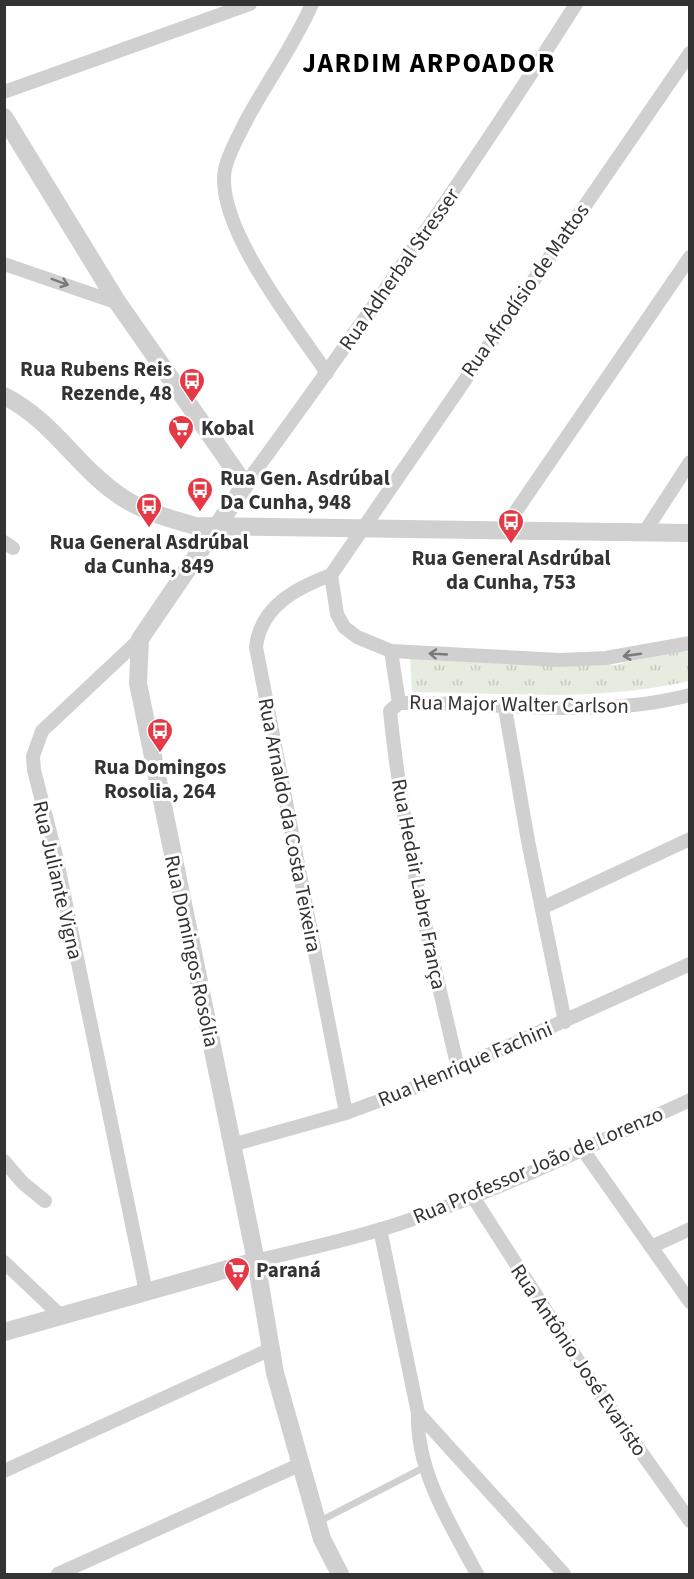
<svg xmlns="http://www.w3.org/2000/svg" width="694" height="1579" viewBox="0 0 694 1579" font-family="'Source Sans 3',sans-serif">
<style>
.park{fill:url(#park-tufts)}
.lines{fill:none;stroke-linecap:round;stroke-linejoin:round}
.service{stroke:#d0d0d0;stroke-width:7}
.minor{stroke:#d0d0d0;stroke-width:14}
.tertiary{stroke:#d0d0d0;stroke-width:18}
.oneway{stroke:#7a7a7a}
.labels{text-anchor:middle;stroke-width:6;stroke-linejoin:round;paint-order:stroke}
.street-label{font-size:21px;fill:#333;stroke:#fff}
.poi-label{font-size:21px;font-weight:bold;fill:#333;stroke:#fff;text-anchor:start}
.district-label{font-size:27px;font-weight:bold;letter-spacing:1.5px;fill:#000;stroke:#fff}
</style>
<defs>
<pattern id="park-tufts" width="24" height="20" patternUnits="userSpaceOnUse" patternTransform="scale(1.5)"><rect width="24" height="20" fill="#e6ecdf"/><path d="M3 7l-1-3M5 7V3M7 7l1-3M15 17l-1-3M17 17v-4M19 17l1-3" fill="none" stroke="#c6cbc0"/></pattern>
</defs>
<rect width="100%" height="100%" fill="#fff"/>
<!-- park -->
<path class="park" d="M689,647V681C599,702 504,693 412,692L410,656L616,665Z"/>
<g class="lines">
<!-- service -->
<path class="service" d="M318,1522L425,1467"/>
<!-- minor -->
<path class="minor" d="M312,4C294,45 268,80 247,119C239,135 229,152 225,169C214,225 296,327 327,373
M690,53L331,575L337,614L344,627L357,637L391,651L560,660L606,658L690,643
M4,92L250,4
M4,264L118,303
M245,485C360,328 472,168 576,4
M503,530L690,257
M644,533L690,462
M4,542L13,548
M331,575C296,588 261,606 256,647L346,1113
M140,639L42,731L33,756L34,770L56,856L146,1292
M391,651L399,703
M399,703L390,711C402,832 430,950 458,1068
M399,703C496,701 594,720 690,695
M505,708L528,841L565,1022
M542,908L690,839
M232,1145L346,1113L422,1085L690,964
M583,1150L690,1302
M4,1161L23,1183L45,1201
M473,1197L597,1390L690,1521
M380,1229L418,1413C416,1472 451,1525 477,1574
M651,1247L690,1229
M256,1261C304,1249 354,1239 401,1223C500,1190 595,1144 690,1100
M4,1262L61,1316
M418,1413L564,1574
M4,1471L271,1349
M58,1574L299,1465"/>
<!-- tertiary -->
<path class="tertiary" d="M4,117L118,303L245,485L140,639L138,683L256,1261L275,1373L322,1539L340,1574
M4,396C53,420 78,469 123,498C145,512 171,519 196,526L690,533
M4,1332L256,1261"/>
</g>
<!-- one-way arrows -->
<defs><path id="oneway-shaft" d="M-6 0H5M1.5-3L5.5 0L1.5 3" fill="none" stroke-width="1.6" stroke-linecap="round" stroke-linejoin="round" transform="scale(1.5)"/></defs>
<g class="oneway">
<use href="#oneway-shaft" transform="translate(60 282) rotate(20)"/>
<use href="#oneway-shaft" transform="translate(438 654) rotate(-177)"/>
<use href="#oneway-shaft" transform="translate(632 655) rotate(172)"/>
</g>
<!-- icons -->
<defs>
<symbol id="bus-pin" viewBox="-11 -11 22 30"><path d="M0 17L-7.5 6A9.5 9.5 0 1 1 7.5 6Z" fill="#e63946" stroke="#fff"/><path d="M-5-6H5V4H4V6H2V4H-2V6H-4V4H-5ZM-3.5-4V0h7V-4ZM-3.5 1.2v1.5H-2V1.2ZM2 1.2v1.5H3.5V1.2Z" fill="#fff"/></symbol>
<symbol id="supermarket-pin" viewBox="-11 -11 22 30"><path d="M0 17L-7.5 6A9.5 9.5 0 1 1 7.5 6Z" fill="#e63946" stroke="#fff"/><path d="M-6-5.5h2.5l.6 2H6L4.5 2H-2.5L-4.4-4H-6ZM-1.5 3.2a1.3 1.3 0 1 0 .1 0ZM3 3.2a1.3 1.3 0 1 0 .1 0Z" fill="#fff"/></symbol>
</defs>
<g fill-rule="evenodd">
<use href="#bus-pin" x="177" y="366" width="30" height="40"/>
<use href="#supermarket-pin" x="166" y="413" width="30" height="40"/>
<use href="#bus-pin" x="185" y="475" width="30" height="40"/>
<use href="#bus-pin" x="134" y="491" width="30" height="40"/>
<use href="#bus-pin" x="496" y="507" width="30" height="40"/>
<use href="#bus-pin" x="145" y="716" width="30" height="40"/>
<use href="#supermarket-pin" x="222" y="1255" width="30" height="40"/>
</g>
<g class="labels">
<!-- street labels -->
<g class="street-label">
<text transform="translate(399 269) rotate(-55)" y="7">Rua Adherbal Stresser</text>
<text transform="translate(525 290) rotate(-55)" y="7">Rua Afrodísio de Mattos</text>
<text transform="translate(519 704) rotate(1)" y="7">Rua Major Walter Carlson</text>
<text transform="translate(290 825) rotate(79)" y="7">Rua Arnaldo da Costa Teixeira</text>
<text transform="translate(58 880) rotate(77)" y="7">Rua Juliante Vigna</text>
<text transform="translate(419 884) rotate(79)" y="7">Rua Hedair Labre França</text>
<text transform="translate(192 951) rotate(78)" y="7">Rua Domingos Rosólia</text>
<text transform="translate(465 1064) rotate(-23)" y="7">Rua Henrique Fachini</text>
<text transform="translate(538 1165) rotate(-23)" y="7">Rua Professor João de Lorenzo</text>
<text transform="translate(579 1360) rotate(56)" y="7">Rua Antônio José Evaristo</text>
</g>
<!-- poi labels -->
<g class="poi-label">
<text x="172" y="376" text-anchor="end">Rua Rubens Reis<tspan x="172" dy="24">Rezende, 48</tspan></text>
<text x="201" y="435">Kobal</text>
<text x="220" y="485">Rua Gen. Asdrúbal<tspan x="220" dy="24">Da Cunha, 948</tspan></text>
<text x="149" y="549" text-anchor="middle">Rua General Asdrúbal<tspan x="149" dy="24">da Cunha, 849</tspan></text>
<text x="511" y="565" text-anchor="middle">Rua General Asdrúbal<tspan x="511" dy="24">da Cunha, 753</tspan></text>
<text x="160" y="774" text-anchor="middle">Rua Domingos<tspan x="160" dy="24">Rosolia, 264</tspan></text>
<text x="256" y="1277">Paraná</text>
</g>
<!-- district labels -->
<g class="district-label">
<text x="429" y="72">JARDIM ARPOADOR</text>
</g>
</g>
<!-- border -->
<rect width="694" height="1579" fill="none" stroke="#333333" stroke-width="12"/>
</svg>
